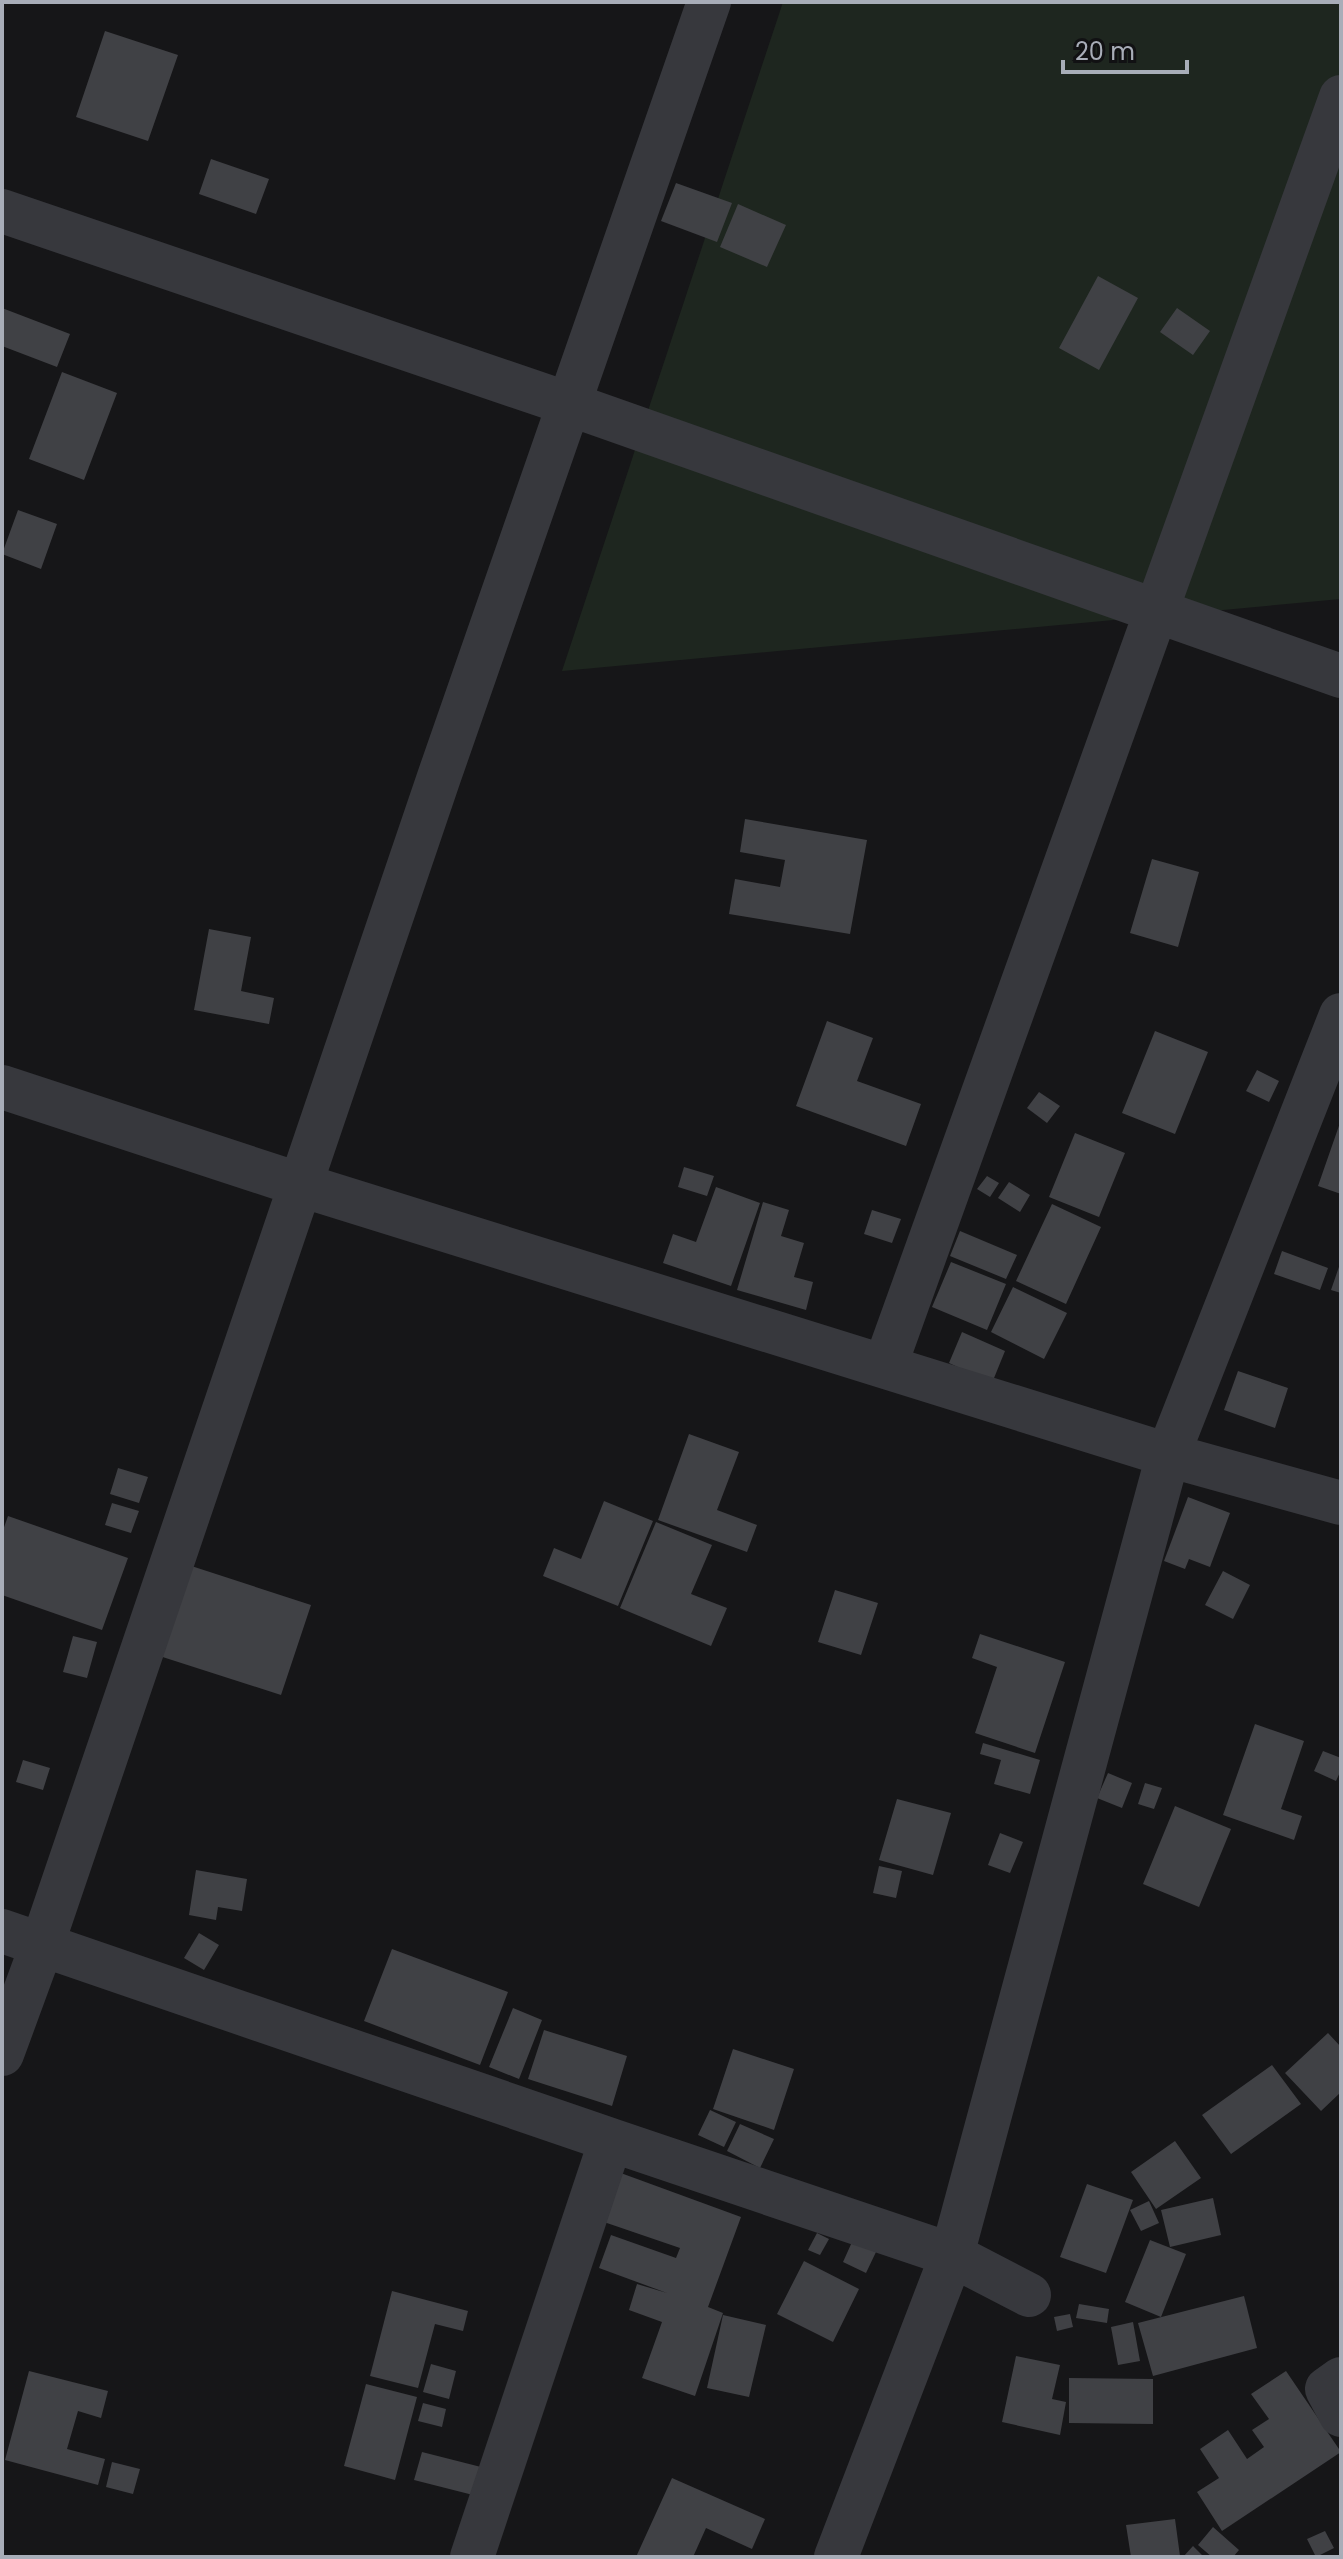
<svg xmlns="http://www.w3.org/2000/svg" width="1343" height="2559" viewBox="0 0 1343 2559" font-family="Poppins,sans-serif">
<style>
.green{fill:#1e261f}
.building{fill:#404145}
.lines{fill:none;stroke-linecap:round;stroke-linejoin:round}
.minor{stroke:#37383d;stroke-width:44}
</style>
<rect width="100%" height="100%" fill="#161618"/>
<!-- green -->
<path class="green" d="M783,2H1341V599L562,671Z"/>
<!-- building -->
<path class="building" d="M105,31L178,55L148,141L76,117Z
M211,159L269,179L256,214L199,194Z
M676,183L732,203L717,242L661,221Z
M738,204L786,225L767,267L720,247Z
M1098,276L1138,298L1099,370L1059,348Z
M2,308L70,334L57,367L2,346Z
M1177,308L1210,331L1193,355L1160,332Z
M62,372L117,393L84,480L29,459Z
M18,510L57,524L41,569L2,554Z
M745,819L867,840L850,934L729,914L735,879L780,887L785,860L740,852Z
M1152,859L1199,872L1178,947L1130,933Z
M209,929L251,937L241,991L274,998L269,1024L194,1010Z
M827,1021L873,1038L857,1081L921,1104L906,1146L796,1106Z
M1155,1031L1208,1052L1175,1134L1122,1113Z
M1257,1070L1279,1081L1269,1102L1246,1091Z
M1039,1092L1060,1106L1047,1123L1027,1108Z
M1341,1120V1194L1318,1186Z
M1075,1133L1125,1153L1099,1217L1049,1197Z
M684,1167L714,1176L707,1196L678,1187Z
M987,1176L999,1183L990,1197L977,1189Z
M1009,1182L1030,1195L1020,1212L998,1198Z
M716,1187L760,1203L731,1286L663,1263L673,1234L696,1242Z
M763,1202L789,1210L781,1236L804,1243L794,1277L813,1282L806,1310L737,1290Z
M1052,1204L1101,1227L1066,1304L1016,1281Z
M872,1210L901,1219L892,1243L864,1234Z
M960,1231L1017,1255L1006,1279L950,1256Z
M1282,1251L1328,1268L1320,1290L1274,1274Z
M1341,1261V1293L1331,1290Z
M951,1262L1006,1284L987,1330L932,1307Z
M1013,1287L1067,1313L1044,1359L991,1332Z
M962,1332L1005,1351L992,1383L949,1363Z
M1238,1371L1288,1388L1275,1428L1224,1410Z
M689,1434L739,1452L717,1510L757,1525L747,1552L658,1520Z
M118,1468L148,1477L139,1503L110,1494Z
M1188,1497L1230,1513L1210,1567L1189,1559L1185,1569L1164,1561Z
M604,1501L653,1521L618,1606L543,1576L554,1548L581,1559Z
M112,1503L139,1511L131,1533L105,1525Z
M8,1516L128,1558L102,1630L2,1595V1533Z
M656,1522L712,1545L691,1594L727,1608L711,1646L620,1608Z
M176,1561L311,1605L281,1695L147,1652Z
M1223,1571L1250,1585L1233,1619L1205,1605Z
M835,1590L878,1603L861,1655L818,1642Z
M980,1634L1065,1662L1035,1753L975,1733L997,1667L972,1658Z
M73,1636L97,1642L87,1678L63,1672Z
M1255,1724L1304,1741L1281,1809L1302,1816L1294,1840L1223,1815Z
M983,1743L1040,1760L1030,1794L994,1784L1001,1760L980,1754Z
M1323,1751L1341,1758V1770L1336,1781L1314,1771Z
M23,1760L50,1768L43,1790L16,1782Z
M1108,1773L1132,1783L1122,1808L1097,1798Z
M1145,1783L1162,1788L1154,1809L1138,1804Z
M897,1799L951,1813L933,1875L879,1860Z
M1175,1806L1231,1829L1199,1907L1143,1884Z
M1000,1833L1023,1842L1010,1873L988,1865Z
M879,1866L902,1871L896,1898L873,1893Z
M196,1870L247,1879L242,1911L218,1907L216,1920L189,1915Z
M199,1933L219,1945L204,1970L184,1958Z
M392,1949L508,1992L480,2065L364,2021Z
M513,2008L542,2020L519,2079L489,2067Z
M544,2030L627,2056L612,2106L528,2079Z
M1328,2033L1341,2047V2092L1321,2111L1285,2073Z
M733,2049L794,2069L774,2130L713,2109Z
M1272,2065L1301,2104L1231,2154L1202,2115Z
M710,2110L736,2122L724,2147L698,2135Z
M740,2124L774,2139L760,2168L727,2151Z
M1175,2141L1201,2178L1156,2209L1131,2172Z
M618,2172L741,2217L708,2307L723,2313L695,2396L642,2378L662,2322L629,2310L637,2284L667,2293L599,2268L611,2235L676,2258L680,2248L601,2221Z
M1087,2184L1133,2200L1106,2273L1060,2257Z
M1213,2198L1221,2235L1170,2247L1161,2210Z
M1149,2201L1159,2223L1141,2231L1130,2210Z
M817,2233L829,2239L820,2255L808,2250Z
M1150,2240L1186,2254L1161,2317L1125,2302Z
M852,2242L876,2252L866,2273L843,2262Z
M804,2261L859,2289L833,2342L777,2314Z
M392,2291L468,2311L463,2331L435,2324L418,2388L370,2376Z
M1244,2296L1257,2348L1153,2376L1138,2323Z
M1079,2304L1109,2309L1107,2323L1076,2318Z
M1070,2314L1073,2327L1057,2331L1054,2317Z
M723,2315L766,2325L749,2397L707,2388Z
M1133,2322L1140,2361L1118,2365L1111,2327Z
M1016,2356L1060,2365L1052,2399L1066,2402L1060,2435L1002,2422Z
M431,2364L456,2371L449,2399L423,2392Z
M29,2371L108,2391L101,2418L78,2411L67,2449L105,2459L98,2485L5,2460Z
M1286,2371L1341,2452L1222,2531L1197,2492L1219,2478L1200,2449L1228,2430L1247,2459L1264,2447L1252,2430L1269,2419L1251,2394Z
M1069,2378L1153,2379V2424L1069,2423Z
M366,2384L417,2397L395,2480L344,2466Z
M423,2403L446,2409L442,2427L418,2421Z
M422,2452L481,2467L473,2495L414,2480Z
M112,2462L140,2469L133,2494L106,2487Z
M672,2478L765,2519L752,2549L706,2528L693,2557H636Z
M1175,2519L1180,2556L1131,2557L1126,2525Z
M1213,2527L1239,2550L1233,2557H1212L1198,2545Z
M1325,2531L1334,2548L1316,2557L1307,2539Z
M1193,2546L1204,2557H1183Z"/>
<g class="lines">
<!-- minor -->
<path class="minor" d="M2,211L569,404L1341,676
M1341,1015L1168,1455L1341,1503
M2,1087L301,1185L1168,1455L952,2255L836,2557
M885,1366L1341,97
M2,1931L611,2140L472,2557
M2,2054L42,1945L439,777L709,2
M611,2140L952,2255L1029,2295
M1341,2379L1327,2389L1341,2415"/>
</g>
<!-- border -->
<rect width="1343" height="2559" fill="none" stroke="#a8adb8" stroke-width="8"/>
<!-- scale -->
<path d="M1063 60v12h124v-12" fill="none" stroke="#a8adb8" stroke-width="4"/>
<text x="1075" y="60" font-size="24" fill="#a8adb8" stroke="#111113" stroke-width="6" paint-order="stroke">20 m</text>
</svg>
